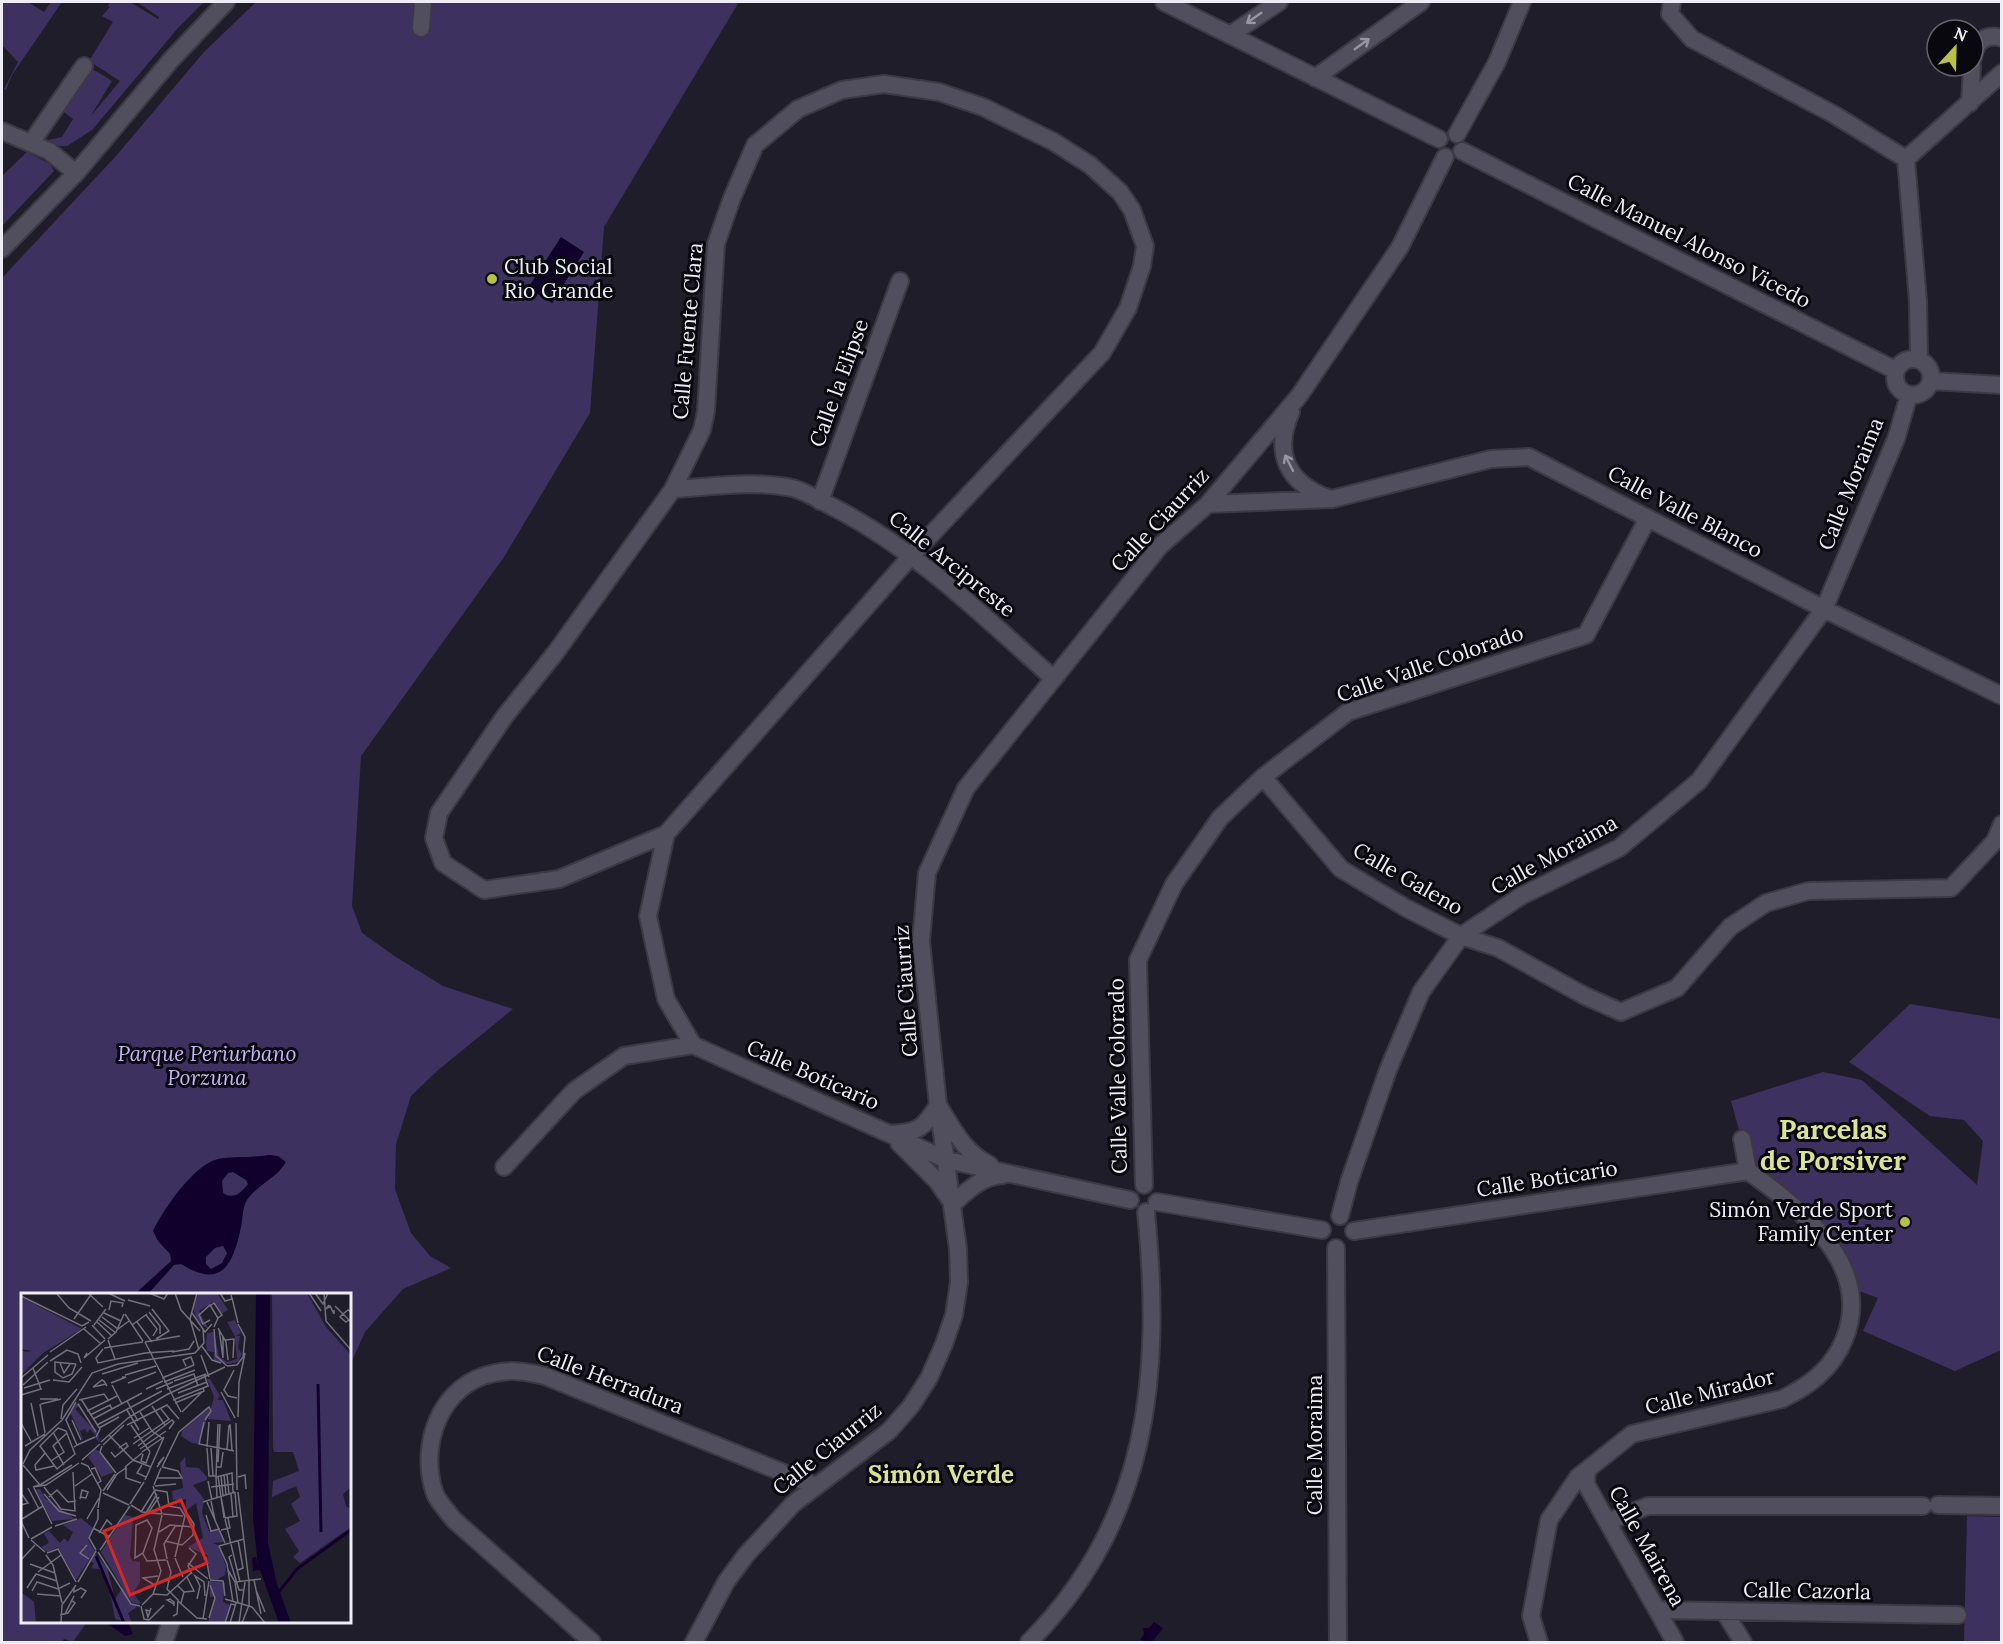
<svg xmlns="http://www.w3.org/2000/svg" width="2003" height="1644" viewBox="0 0 2003 1644" font-family="Lora,serif">
<style>
.green{fill:#3d315f}
.water{fill:#11002c;fill-rule:evenodd}
.lines{fill:none;stroke-linecap:round;stroke-linejoin:round}
.minor-casing{stroke:#3c3945;stroke-width:20}
.minor{stroke:#514e5d;stroke-width:16}
.oneway{stroke:#9895a2}
.poi-dot{fill:#b6c148;stroke:#09080e;stroke-width:2}
.labels{text-anchor:middle;stroke-width:6;stroke-linejoin:round;paint-order:stroke}
.street-label{font-size:21px;fill:#eeecf6;stroke:#09080e}
.poi-label{font-size:21px;fill:#eeecf6;stroke:#09080e;text-anchor:start}
.park-label{font-size:21px;font-style:italic;fill:#c2b3f5;stroke:#09080e}
.quarter-label{font-size:24px;font-weight:bold;fill:#d9e395;stroke:#09080e}
.district-label{font-size:27px;font-weight:bold;fill:#d9e395;stroke:#09080e}
.inset-river{fill:none;stroke:#11002c;stroke-width:3}
.inset-road{fill:none;stroke:#72707c;stroke-width:1.5}
.view{fill:#d62828;fill-opacity:0.15;stroke:#d62828;stroke-width:3}
.inset-edge{fill:none;stroke:#eeecf6;stroke-width:3}
</style>
<rect width="100%" height="100%" fill="#201d2a"/>
<!-- green -->
<path class="green" d="M2,2H28L44,12L51,2H62L12,75L6,90L4,89L18,62L2,45Z
M110,2H130L158,19L159,17L137,2H204L178,28L92,130L67,146H59L48,140L62,137L73,119L64,112L91,68L112,81L90,117L120,81L89,61L113,22L102,16L110,7L108,6Z
M256,2H739L604,227L590,413L504,557L361,756L352,906L362,933L396,957L443,986L513,1009L437,1071L411,1096L396,1144L395,1189L411,1233L430,1256L451,1268L403,1289L365,1332L350,1365V1294H22V1622H87L73,1642L64,1639L61,1642H2V278L116,156L204,52Z
M27,152L50,164L54,171L2,226V176Z
M1910,1004L2001,1019V1350L1955,1371L1863,1331L1878,1298L1851,1288L1839,1258L1747,1159L1731,1101L1823,1072L1862,1080L1977,1185L1983,1141L1964,1120L1930,1116L1849,1062Z
M1967,1516L2001,1517V1642H1964Z"/>
<!-- water -->
<path class="water" d="M561,237L584,252L552,303L528,288Z
M269,1155L278,1156L286,1162C277,1178 257,1185 247,1200C242,1208 243,1219 241,1227C233,1266 221,1289 181,1264L174,1265L148,1294H135L171,1261L170,1254L158,1241L153,1231C163,1210 194,1164 218,1159C232,1156 253,1158 269,1155ZM233,1172L246,1180L248,1184C241,1193 234,1200 223,1193L222,1181L228,1173ZM223,1246L227,1253L222,1263L211,1269L206,1264V1257L215,1248Z
M105,1622H128L133,1634L125,1636Z
M1154,1622L1163,1628L1152,1642L1140,1640L1144,1634L1143,1628H1149Z"/>
<g class="lines">
<defs>
<path id="minor" d="M1164,2L1439,139
M1672,2L1670,14L1692,39L1833,114L1906,159L1918,301L1919,359
M421,28L423,2
M1230,35L1279,2
M1973,58C1975,42 1986,33 2002,38
M1315,78L1421,2
M1970,103L1972,66
M2,131L49,151L76,173
M1457,134L1497,62L1522,2
M31,143L84,66
M1462,151L1895,370
M1906,159L2002,73
M2,249L76,173L171,60L226,2
M1895 377a18 18 0 1 1 36 0a18 18 0 1 1-36 0Z
M1931,381L2002,385
M1291,412C1273,452 1287,483 1328,498
M673,489C711,487 754,480 792,488C805,491 821,501 833,507C917,550 983,616 1053,678
M820,501L900,281
M1208,504L1332,499L1491,459L1529,457L1824,609L2002,696
M1263,777L1341,869L1406,908L1461,936L1498,948L1585,996L1621,1012L1677,988L1730,927L1766,903L1808,891L1951,888L1995,841L2002,824
M666,834L559,879L484,890L443,863L434,838L439,813L505,716L556,652L673,489L702,430L706,411L716,244L732,198L755,145L798,109L842,90L884,84L939,92L983,107L1054,142L1090,165L1120,192L1132,210L1145,246L1142,266L1128,308L1102,353L912,555L666,834L648,916L666,999L693,1045L947,1160L1130,1200
M890,1134C919,1132 923,1129 938,1105C953,1129 964,1153 990,1165
M1742,1139L1748,1171
M899,1143L937,1181L953,1204C968,1190 982,1176 1003,1175
M504,1167L574,1091L624,1056L693,1045
M1144,1185L1138,960L1174,884L1220,818L1263,777L1348,712L1586,635L1648,518
M1157,1202L1322,1230
M1340,1216L1349,1182L1388,1070L1421,992L1461,936L1521,896L1619,848L1699,781L1824,609L1896,439L1909,395
M1354,1231L1748,1171
M1336,1248L1338,1642
M1587,1470L1586,1484L1675,1642
M1938,1505L2002,1506
M1609,1521L1648,1506H1923
M1657,1610L1958,1615
M1725,1613L1743,1642
M164,1642L171,1622
M592,1642L454,1520C448,1512 439,1503 435,1494C418,1446 440,1383 495,1373C512,1369 528,1372 545,1376L816,1486
M694,1642L726,1582L746,1555L793,1504L889,1431L911,1406L929,1378L944,1344L954,1315L959,1282L958,1249L938,1105L921,941L927,873L966,788L1160,546L1208,504L1299,396L1400,247L1445,157
M1029,1642C1150,1521 1162,1374 1146,1212
M1539,1642L1531,1616L1549,1520L1578,1477L1632,1434L1782,1399C1809,1386 1832,1369 1844,1340C1875,1266 1801,1209 1748,1171"/>
</defs>
<!-- minor casing -->
<use href="#minor" class="minor-casing"/>
<!-- minor -->
<use href="#minor" class="minor"/>
</g>
<!-- one-way arrows -->
<defs><path id="oneway-shaft" d="M-6 0H5M1.5-3L5.5 0L1.5 3" fill="none" stroke-width="1.6" stroke-linecap="round" stroke-linejoin="round" transform="scale(1.5)"/></defs>
<g class="oneway">
<use href="#oneway-shaft" transform="translate(1254 18) rotate(145)"/>
<use href="#oneway-shaft" transform="translate(1362 44) rotate(-36)"/>
<use href="#oneway-shaft" transform="translate(1289 463) rotate(-117)"/>
</g>
<!-- markers -->
<g class="poi-dot">
<circle cx="492" cy="279" r="6"/>
<circle cx="1905" cy="1222" r="6"/>
</g>
<g class="labels">
<!-- street labels -->
<g class="street-label">
<text transform="translate(1689 241) rotate(27)" y="7">Calle Manuel Alonso Vicedo</text>
<text transform="translate(688 331) rotate(-85)" y="7">Calle Fuente Clara</text>
<text transform="translate(839 383) rotate(-70)" y="7">Calle la Elipse</text>
<text transform="translate(1851 484) rotate(-68)" y="7">Calle Moraima</text>
<text transform="translate(1685 512) rotate(28)" y="7">Calle Valle Blanco</text>
<text transform="translate(1160 520) rotate(-47)" y="7">Calle Ciaurriz</text>
<text transform="translate(952 564) rotate(39)" y="7">Calle Arcipreste</text>
<text transform="translate(1430 664) rotate(-19)" y="7">Calle Valle Colorado</text>
<text transform="translate(1554 855) rotate(-29)" y="7">Calle Moraima</text>
<text transform="translate(1408 879) rotate(30)" y="7">Calle Galeno</text>
<text transform="translate(906 991) rotate(-94)" y="7">Calle Ciaurriz</text>
<text transform="translate(813 1075) rotate(24)" y="7">Calle Boticario</text>
<text transform="translate(1118 1076) rotate(-91)" y="7">Calle Valle Colorado</text>
<text transform="translate(1547 1179) rotate(-9)" y="7">Calle Boticario</text>
<text transform="translate(610 1380) rotate(21)" y="7">Calle Herradura</text>
<text transform="translate(1710 1392) rotate(-14)" y="7">Calle Mirador</text>
<text transform="translate(1315 1445) rotate(-90)" y="7">Calle Moraima</text>
<text transform="translate(827 1449) rotate(-39)" y="7">Calle Ciaurriz</text>
<text transform="translate(1647 1546) rotate(61)" y="7">Calle Mairena</text>
<text transform="translate(1807 1591) rotate(1)" y="7">Calle Cazorla</text>
</g>
<!-- poi labels -->
<g class="poi-label">
<text x="504" y="274">Club Social<tspan x="504" dy="24">Rio Grande</tspan></text>
<text x="1893" y="1217" text-anchor="end">Simón Verde Sport<tspan x="1893" dy="24">Family Center</tspan></text>
</g>
<!-- park labels -->
<g class="park-label">
<text x="207" y="1061">Parque Periurbano<tspan x="207" dy="24">Porzuna</tspan></text>
</g>
<!-- quarter labels -->
<g class="quarter-label">
<text x="941" y="1483">Simón Verde</text>
</g>
<!-- district labels -->
<g class="district-label">
<text x="1833" y="1139">Parcelas<tspan x="1833" dy="31">de Porsiver</tspan></text>
</g>
</g>
<!-- overview -->
<g transform="translate(21 1293)">
<rect width="330" height="330" fill="#201d2a"/>
<path d="M178,0H196L207,17L200,21L192,9L178,18L188,37L175,27L172,12ZM251,0H286L305,34L330,62V194L322,201L325,213L330,216V234L279,270L272,264L278,258L264,236L279,228L270,211L279,204L275,193L251,204L252,188L278,178L272,159H253L252,154ZM0,4L61,36L22,60L0,82V57L5,59L11,58L0,56ZM214,27L220,40L215,43H219L217,55L221,61L217,69L208,71L193,68V59L186,58L185,52L186,40L193,39L198,63L206,69L216,66L214,44L206,29ZM186,86H189L199,103L196,107H202L210,128L187,126L193,104ZM61,97L53,112L57,110H58L60,111L54,116L78,142L77,148L80,144L78,149L74,145L64,147L75,143L69,136L66,140L64,136L59,138L62,146V148L50,121L43,128ZM185,115L189,117L177,151L171,150L160,143L161,138ZM74,156L78,158L93,179L81,184L67,164ZM164,164L165,174L178,175L186,184V187L172,192L183,206L181,220L188,238L199,237L203,249L192,250L198,253L205,274L204,282L197,286H190L186,262L167,254L182,245L175,210L165,218V206L152,207L151,198L162,195L159,170ZM19,196L24,205L54,226L31,228L14,197ZM104,222L112,224L109,262L111,268L119,269V289L112,300L120,310L117,311L110,309L80,259ZM60,225L72,235L67,247L74,258L55,287L37,254L26,259L20,254L28,250L23,240L28,238L39,250L43,245L47,249L52,239L42,232ZM74,261L86,274L94,306L102,294L109,310L116,314L107,320L111,330L94,326L88,293L78,276L70,275L73,270L68,268ZM189,288L204,290L202,309L209,312L204,329L187,330L194,304H189ZM0,299L13,309L15,330H0Z" fill="#3d315f"/>
<path d="M235,0H249L247,250L256,291L270,330H258L239,277L232,278L231,265L235,264L237,273L232,226Z" fill="#11002c"/>
<path class="inset-river" d="M297,91L300,239M75,263L103,330M257,300L276,276L330,237"/>
<path class="inset-road" d="M67,0L82,14M87,0L104,8M128,0L143,6L147,0M154,0L160,17L179,38M176,0L169,26L178,57M199,0L204,8L211,6L210,2M288,0L300,18M294,0L302,11L307,0M303,0L305,28L330,57M36,1L48,15L70,28M0,3L61,33L68,29M211,5L217,30M107,7L129,13M190,12L193,10L201,22L197,25M308,12L305,16L309,13L313,21V17M314,13L322,21L327,17L330,19M131,16L148,38L135,46M88,17L90,8L102,10L101,14M128,19L139,33V41M83,20L100,28M171,20L184,39L191,31M104,21L122,48M125,22L136,36L132,43M81,24L97,36L108,28M53,26L71,0M78,27L95,40M189,27L182,31L178,22L189,12L197,25L193,34M328,27L325,29L319,24L322,21L330,29M76,29L91,43M116,29L131,49M71,32L84,46M73,32L85,16M111,32L126,21M197,35L205,49L207,67M63,36L80,51M193,36L195,63L206,73M198,36L202,65M202,43V65M87,46L95,39L103,21M87,47L94,66M204,47L213,46L212,65M124,49L160,119M124,49L159,43M180,52L191,67L200,70M83,55L122,49M82,56L75,65L77,70L124,60M29,59L65,34M151,59L168,56L173,48M66,60L63,65L84,47M124,60L153,58M180,62L188,84M29,68L46,57L57,61L60,70M33,69L55,71M34,69V79L42,85L51,81L55,71M39,70L43,80L49,71M165,73L162,67L170,64L173,72M206,73L216,72L222,64L224,44L217,31M213,77L203,97L207,103L216,105M81,81L117,70M104,82L135,73M0,85L27,62M141,85L173,72M32,87L48,89L61,74M153,88L173,81L177,93M143,89L174,77M90,90L105,84H101M107,90L135,79M85,91L72,94L81,87L83,88L86,93M2,92L27,69M91,92L101,111M3,95L29,87M125,96L142,88M135,96L152,89M146,96L185,81M200,99L214,125M157,100L186,89M0,102L20,96L12,75M19,106H37M60,106L79,136L75,144M58,107L83,101L88,108M152,107L187,93L183,81M106,108L117,128M10,110L17,143M154,110L183,98L182,95M19,111L24,140M20,111L40,106M57,111L75,139M131,113L144,132M106,117L118,137M66,118L96,103M119,119L131,138L141,145M161,119L181,99M69,122L89,112L91,116M217,124L218,89L224,60M40,126L42,112L56,96M72,126L121,100M51,127L60,147M183,129L178,151L213,158M0,130L10,148M215,130L216,197M209,131L211,157M76,132L141,98M106,132L146,112L158,126M110,132L129,159M37,135L45,138L54,161L36,176L19,153ZM78,135L98,124M88,142L112,167L130,174M113,145L128,135M80,149L107,125L145,102L204,74M112,151L148,126L140,116M56,152L74,144M82,152L103,132M4,153L24,141M81,153L79,159L95,180M117,153L151,127L153,129L148,136M53,154L56,152L45,127L55,109M186,154L188,129M186,155L188,183H195L197,131M190,155L192,183M119,156L145,138M206,156L208,132M90,159L94,164L107,153L105,150L98,155M121,159L143,144M24,160L14,172L15,177L33,173M122,161L120,168L125,170L129,159M61,167L79,151M30,168L43,159L32,139M197,169L199,131M60,170L67,173L80,197L77,215M2,171L9,157L41,127L71,80L97,71L174,60L183,50L182,36M2,172L19,192M43,172L32,153L46,140M121,172L116,180L125,184M104,174L121,160M136,174L143,164L137,171M141,174L158,139L188,114L190,118L184,127M195,174H200L202,159M70,176L74,175L80,188L77,190M96,181L105,175V185L120,190M206,181L208,201M203,182L205,202M197,183L203,225M200,183L202,203M217,184L224,182L225,196M136,185H161L157,178L141,174M124,187L143,144M187,188L191,207M18,192L12,194L25,192L58,170M19,192L51,172M133,192L140,175M54,193L71,181M132,193L141,221M134,193L155,191M23,194L40,216L54,218L52,179M190,194L213,191M7,195L18,216M13,195L31,231M86,197L96,181M134,197L146,199L148,213L159,215L164,223L154,264M82,198L94,181M217,199L228,289V312L221,330M0,200L7,210L0,212M82,200L108,212M210,200L212,224M23,201L38,218L55,223M28,204L36,197L47,209L55,208M200,204L204,225M196,205L195,184L211,180L212,199M59,206L61,197L67,199L65,205L59,204M190,208L194,227M182,209L214,199M186,209L204,250M109,211L123,189M110,212L121,219L141,221M120,219L134,197M125,220L136,201M127,220L138,204M142,221L162,223M185,222L190,238L199,236M204,225L216,223L214,199M1,226L22,213M66,226L78,205M204,226L219,289M126,227L131,235L122,260L114,265L115,232ZM0,228L8,245M34,233L56,226M72,235L89,244M200,237L209,235L207,225M138,239L149,232L173,234M78,240L86,227L91,232M10,246L31,234M10,247L24,259M217,247L222,275L217,277M144,248L161,252L172,242L173,231L167,222M66,252L59,260L68,266M168,255L175,261L167,273L171,281M75,257L68,245L77,226V216M79,257L109,213M77,259L110,311L119,313M26,260L37,256L55,289M122,261L126,268L145,267M25,262L32,272L41,310M211,262L208,264L218,297H223M185,264L189,286M154,265L162,284M146,266L143,251L155,232M0,267L14,252M146,267L150,279L146,296L157,307L156,321L152,323M167,270L187,286M9,271L34,280M207,277L214,289L240,286M17,279L40,262M189,287L202,288L204,303M233,287L240,321M57,289L75,258M214,289L217,310M156,292L163,299L160,310M135,293L122,285L137,283M6,295L15,281L36,288M53,295V299L60,295L65,298L60,305M235,297L244,319M11,298L16,289L37,296L49,290M163,299L173,298L166,284M16,301L39,303M132,301L146,302L170,280M176,306L179,293L174,283L183,289L184,303M204,306L231,314L244,330M157,308L176,325L186,326M212,309L206,271L198,253L223,246M153,311L146,307L149,306L153,309V313M121,312L132,301L140,278L133,257L141,222M120,313L123,326L128,327L143,312M129,318L125,317L127,324L130,315M44,321L53,303M39,322L47,320L54,310L50,307M188,325L194,305L189,292M182,326L188,288M40,330L41,312L55,292M204,330L210,311L215,312M209,330L215,310M218,330L224,289"/>
<path class="view" d="M160,207L186,270L109,302L83,238Z"/>
<rect width="330" height="330" class="inset-edge"/>
</g>
<!-- border -->
<rect width="2003" height="1644" fill="none" stroke="#eeecf6" stroke-width="6"/>
<!-- north arrow -->
<g transform="translate(1955 48) rotate(22)"><circle r="28" fill="#09080e" stroke="#65636b" stroke-width="1.5"/>
<path d="M0-4.5L10 22L0 15L-10 22Z" fill="#b6c148"/>
<text y="-9" font-size="16" font-weight="bold" text-anchor="middle" fill="#eeecf6">N</text>
</g>
</svg>
